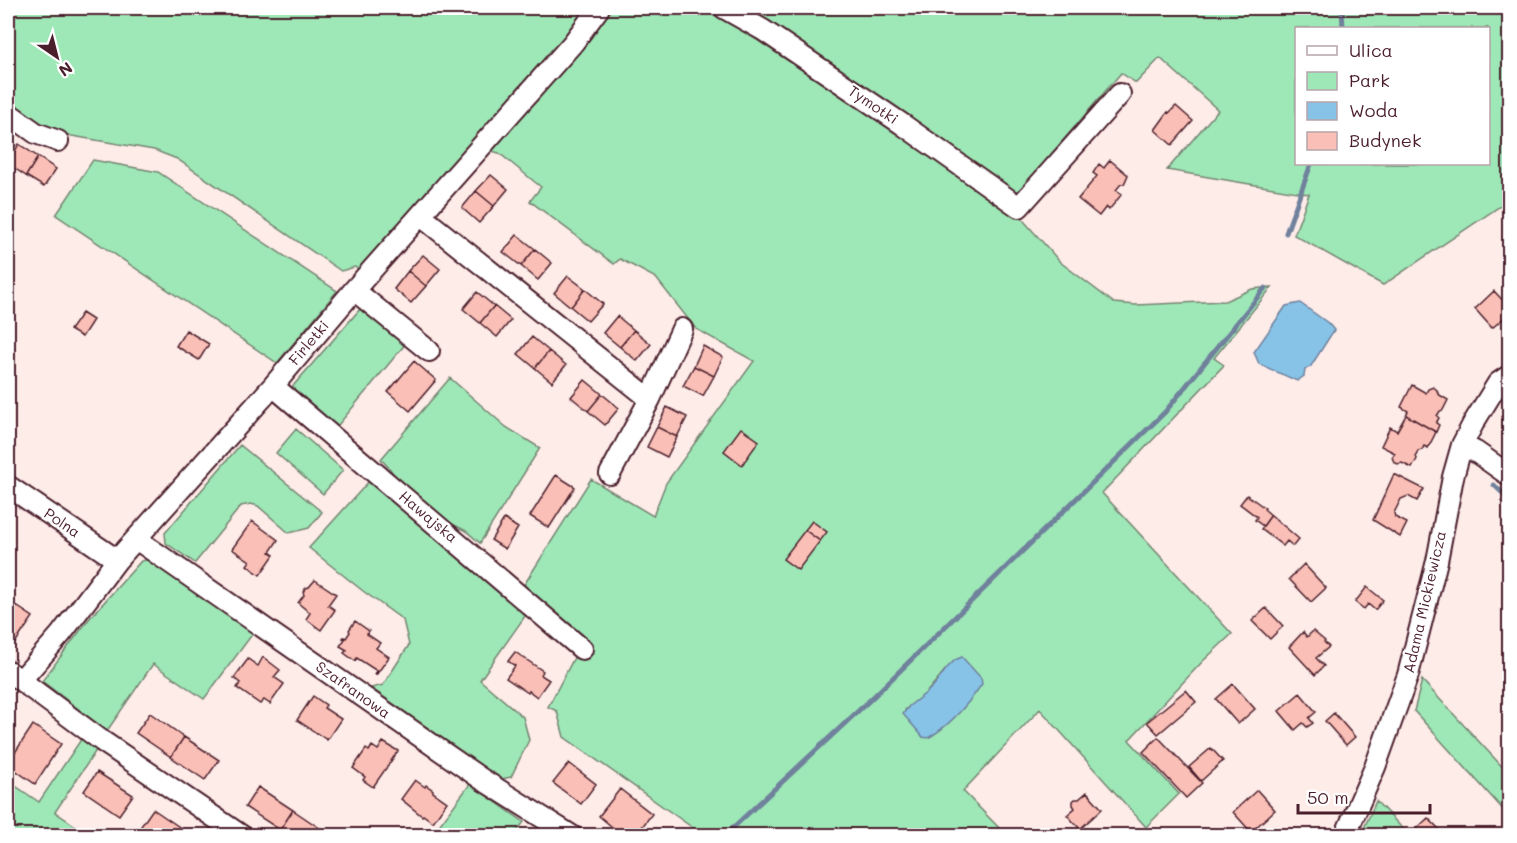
<svg xmlns="http://www.w3.org/2000/svg" width="1517" height="843" viewBox="0 0 1517 843" font-family="Mali,sans-serif">
<style>
.green{fill:#9ee8b7;stroke:#748471;stroke-width:1.5;fill-rule:evenodd}
.water{fill:#87c3e7;stroke:#6f819c;stroke-width:1.5}
.lines{fill:none;stroke-linecap:round;stroke-linejoin:round}
.stream{stroke:#6f819c;stroke-width:5}
.building{fill:#fabfb6;stroke:#4a1f2b;stroke-width:1.5}
.minor-casing{stroke:#4a1f2b;stroke-width:24}
.minor{stroke:#fff;stroke-width:20}
.labels{text-anchor:middle;stroke-width:4.5;stroke-linejoin:round;paint-order:stroke}
.street-label{font-size:15px;fill:#4a1f2b;stroke:#fff}
</style>
<rect width="100%" height="100%" fill="#feece9"/>
<filter id="ink" filterUnits="userSpaceOnUse"><feTurbulence type="fractalNoise" baseFrequency=".0167" numOctaves="2"/><feDisplacementMap in="SourceGraphic" scale="12" xChannelSelector="R" yChannelSelector="G"/><feConvolveMatrix kernelMatrix="1 2 1 2 8 2 1 2 1" color-interpolation-filters="sRGB"/></filter>
<g filter="url(#ink)">
<!-- green -->
<path class="green" d="M8,8H590L362,272L355,267L341,271L177,159L154,150L72,136L52,130L8,102Z
M608,8H709L1017,213L1060,262L1114,303L1136,305L1225,301L1252,289L1272,287L1214,358L1224,365L1102,493L1232,634L1203,661L1129,740L1179,794L1146,827L1040,709L963,791L1006,835H685L693,828L564,737L557,711L548,707L577,652L522,588L591,479L653,516L666,483L754,361L696,329L656,278L620,259L614,264L530,201L541,187L499,153L492,151L602,21ZM947,668L923,737L905,710L926,693Z
M735,8H1509V200L1383,285L1294,235L1309,194L1167,170L1218,110L1160,58L1136,83L1121,73L1016,195ZM1296,28H1488V164H1296Z
M93,160L158,172L337,291L277,363L56,215Z
M366,307L407,342L334,430L296,397L293,386L361,308Z
M450,378L506,427L540,448L480,543L466,531L435,515L411,498L390,469L381,459Z
M296,429L343,470L323,494L276,453Z
M240,445L322,512L309,528L289,533L258,506L251,504L241,506L195,563L166,543L165,533Z
M371,479L530,609L480,680L523,717L529,740L511,777L501,779L371,688L383,685L409,645L403,620L363,591L309,548Z
M152,559L254,632L204,699L153,664L107,731L42,681L89,619L141,561Z
M1422,680L1509,774V816L1414,711Z
M82,738L97,749L55,812L89,835H8V781L39,802Z
M470,784L524,822L514,835H432Z
M1376,801L1409,835H1361Z"/>
<!-- water -->
<path class="water" d="M1300,303L1328,323L1334,330L1311,366L1305,370L1304,376L1297,381L1259,364L1254,352L1286,306Z
M962,657L981,678L982,684C968,704 950,726 928,738L923,737L903,714L909,706L926,693L935,684L947,668L955,660Z"/>
<g class="lines">
<!-- stream -->
<path class="stream" d="M1342,8L1343,28
M1286,233L1311,164
M1494,485L1510,500
M724,836L871,699L1165,412L1265,288"/>
</g>
<!-- building -->
<path class="building" d="M1176,106L1193,121L1172,145L1155,130L1168,112L1169,113Z
M19,144L38,157L26,176L8,164Z
M38,157L56,169L44,187L26,176Z
M1110,160L1128,175L1124,184H1121L1116,190L1122,194L1109,210L1106,207L1099,216L1078,199L1097,176L1093,173L1099,164L1104,168Z
M491,175L508,189L494,206L476,191Z
M476,191L494,206L479,223L462,208Z
M517,235L535,249L521,266L503,252Z
M535,249L552,263L538,280L521,266Z
M423,255L440,269L426,286L408,271Z
M408,271L426,286L411,303L394,289Z
M568,276L585,289L571,307L554,293Z
M585,289L603,304L588,321L571,307Z
M1494,291L1510,308V313L1492,328L1475,309Z
M477,292L494,306L480,323L463,309Z
M494,306L511,320L497,337L480,323Z
M82,313L93,320L82,337L70,330Z
M617,316L634,330L620,347L603,333Z
M186,330L209,344L199,360L176,346Z
M634,330L651,344L637,361L620,347Z
M532,337L549,351L535,368L518,354Z
M703,346L723,357L714,376L694,366Z
M549,351L566,365L552,382L535,368Z
M414,361L436,380L410,411L388,392Z
M694,366L714,376L703,396L683,386Z
M585,380L602,394L588,411L571,397Z
M1412,385L1426,393L1428,389L1433,387L1437,390L1438,394L1448,400L1443,410L1440,411L1437,416L1439,418L1436,423L1439,425L1436,432L1406,415L1408,411L1401,407Z
M602,394L619,408L605,425L588,411Z
M667,407L687,417L677,437L657,427Z
M1406,415L1436,432L1428,448L1424,446L1422,450L1418,451L1416,456L1417,459L1412,468L1402,463L1398,464L1394,462L1392,457L1395,453L1381,446L1390,427L1397,431Z
M657,427L677,437L667,457L647,447Z
M741,428L759,441L742,465L724,451Z
M1394,474L1424,489L1417,501L1408,496L1401,499L1394,513L1395,517L1407,523L1400,537L1373,520Z
M556,475L575,487L549,528L530,516Z
M1247,495L1265,508L1264,509L1271,515L1263,526L1255,520L1257,517L1240,504Z
M1271,515L1299,539L1293,546L1287,541L1283,546L1261,529Z
M504,519L518,528L505,549L491,540Z
M252,521L278,540L270,552L274,555L260,575L247,565L250,561L232,549Z
M812,521L827,532L820,541L805,530Z
M805,530L820,541L798,570L783,559Z
M1304,564L1326,588L1311,602L1289,579Z
M315,580L336,594L328,605L335,610L321,630L306,619L310,613L298,603L304,595L303,592L306,588L309,587Z
M1367,587L1383,600L1375,610L1368,604L1364,609L1355,602Z
M15,605L33,617L15,643L8,639V616Z
M1266,608L1283,626L1270,639L1252,621Z
M355,621L369,631L367,634L380,643L376,648L389,657L376,675L375,674L377,671L357,658L355,661L344,653L347,650L340,646L345,639L343,638L344,637L346,638L350,632L349,630Z
M1313,631L1325,641L1324,642L1329,647L1316,658L1324,666L1315,675L1289,647L1303,632L1307,637Z
M515,652L543,671L541,675L549,680L537,697L529,691L528,693L506,678L515,666L508,661Z
M263,657L280,670L274,677L284,684L270,704L264,700L260,704L237,688L240,683L234,678L248,659L258,666Z
M1233,684L1255,709L1238,724L1216,699Z
M1186,690L1196,702L1158,734L1147,722Z
M1300,693L1316,712L1309,718L1313,723L1307,727L1303,723L1295,730L1279,711Z
M313,696L326,705L324,708L341,719L327,740L297,720Z
M150,713L184,737L171,757L136,733Z
M1334,713L1355,737L1346,745L1325,721Z
M33,725L61,744L35,784L8,765V763Z
M184,737L219,760L205,780L171,757Z
M1158,737L1202,783L1186,798L1143,752Z
M383,742L398,751L373,787L363,780L365,777L353,768L366,749L369,751L372,746L378,750Z
M1211,748L1223,761L1201,781L1189,767Z
M569,763L596,784L581,804L553,783Z
M97,772L133,795L119,815L84,791Z
M415,780L425,787L426,785L433,790V792L447,802L433,822L423,815L422,816L401,799Z
M258,787L293,810L280,830L245,807Z
M620,789L652,814L635,836H623L599,816Z
M1257,790L1275,810L1251,832L1233,812Z
M1087,792L1102,809L1080,829L1067,815L1075,808L1073,805V801L1075,799H1079Z
M153,809L188,833L186,836H149L139,829Z
M293,810L327,833L326,836H288L280,830Z
M1428,818L1443,833L1440,836H1414L1412,833Z"/>
<g class="lines">
<defs>
<path id="minor" d="M724,8L763,30L902,124L1019,207L1120,94
M8,113L36,133L58,141
M421,216L650,399
M354,290L429,351
M273,386L582,649
M1462,445L1476,452L1510,476
M610,474L650,399L682,329
M8,486L117,560
M136,539L483,780L572,836
M8,671L102,741L242,836
M21,680L61,634L117,560L273,386L354,290L573,43L599,8
M1345,836L1375,767L1408,675L1437,561L1453,477L1462,445L1474,422L1498,383L1510,375"/>
</defs>
<!-- minor casing -->
<use href="#minor" class="minor-casing"/>
<!-- minor -->
<use href="#minor" class="minor"/>
</g>
</g>
<g class="labels">
<!-- street labels -->
<g class="street-label">
<text transform="translate(873 105) rotate(34)" y="5">Tymotki</text>
<text transform="translate(309 343) rotate(-50)" y="5">Firletki</text>
<text transform="translate(428 517) rotate(40)" y="5">Hawajska</text>
<text transform="translate(62 523) rotate(34)" y="5">Polna</text>
<text transform="translate(1425 602) rotate(-77)" y="5">Adama Mickiewicza</text>
<text transform="translate(353 690) rotate(35)" y="5">Szafranowa</text>
</g>
</g>
<!-- margin -->
<rect width="1517" height="843" fill="none" stroke="#fff" stroke-width="30"/>
<rect x="15" y="15" width="1487" height="813" fill="none" stroke="#4a1f2b" stroke-width="2" filter="url(#ink)"/>
<!-- legend -->
<rect x="1295" y="27" width="195" height="138" fill="#ffffff" stroke="#b7a5aa" stroke-width="1.5"/>
<rect x="1307" y="46" width="30" height="9" fill="#ffffff" stroke="#b7a5aa" stroke-width="1.5"/>
<text x="1349" y="57" font-size="18" fill="#4a1f2b">Ulica</text>
<rect x="1307" y="72" width="30" height="18" fill="#9ee8b7" stroke="#b7a5aa" stroke-width="1.5"/>
<text x="1349" y="87" font-size="18" fill="#4a1f2b">Park</text>
<rect x="1307" y="102" width="30" height="18" fill="#87c3e7" stroke="#b7a5aa" stroke-width="1.5"/>
<text x="1349" y="117" font-size="18" fill="#4a1f2b">Woda</text>
<rect x="1307" y="132" width="30" height="18" fill="#fabfb6" stroke="#b7a5aa" stroke-width="1.5"/>
<text x="1349" y="147" font-size="18" fill="#4a1f2b">Budynek</text>
<!-- north arrow -->
<g transform="translate(57 57) rotate(145)" stroke="#ffffff" stroke-width="4.5" paint-order="stroke">
<path d="M0-4.5L10 22L0 15L-10 22Z" fill="#4a1f2b"/>
<text y="-9" font-size="16" font-weight="bold" text-anchor="middle" fill="#4a1f2b">N</text>
</g>
<!-- scale -->
<path d="M1298 804v9h132v-9" fill="none" stroke="#4a1f2b" stroke-width="3"/>
<text x="1307" y="804" font-size="18" fill="#4a1f2b" stroke="#ffffff" stroke-width="4.5" paint-order="stroke">50 m</text>
</svg>
